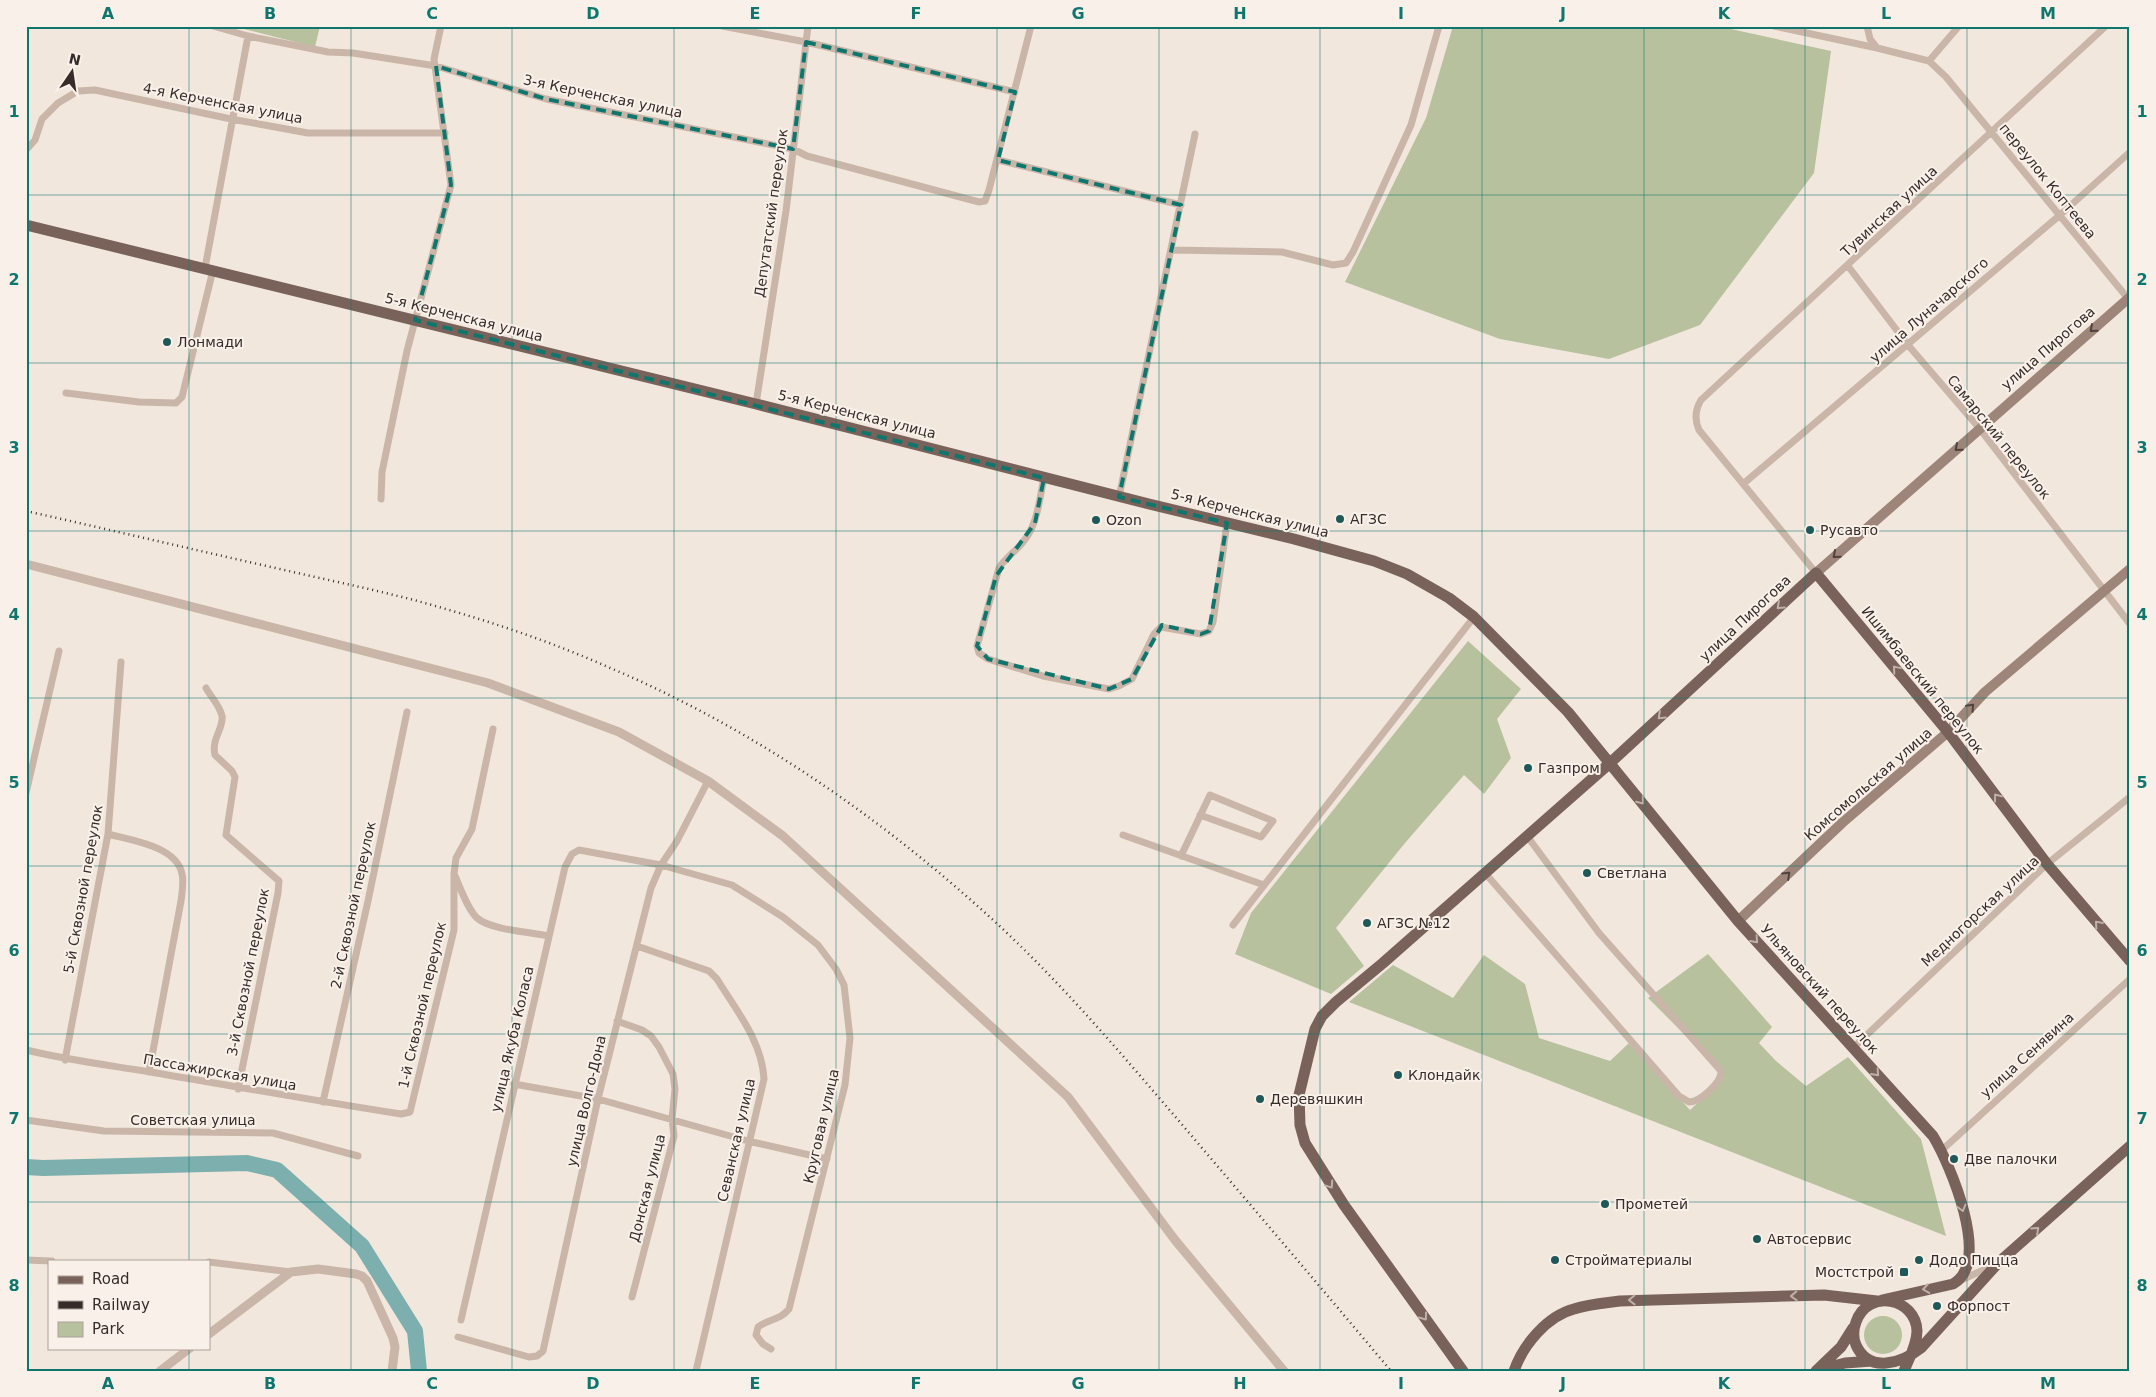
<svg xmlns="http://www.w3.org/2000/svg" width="2156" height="1397" viewBox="0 0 2156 1397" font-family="'DejaVu Sans',sans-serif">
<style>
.green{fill:#b7c19d}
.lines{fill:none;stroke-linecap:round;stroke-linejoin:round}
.river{stroke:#7cafad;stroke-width:16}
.minor{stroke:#cab6a9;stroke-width:7}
.tertiary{stroke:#cab6a9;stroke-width:9}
.secondary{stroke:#9e857a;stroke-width:10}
.primary{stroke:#79625a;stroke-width:11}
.rail{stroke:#372c29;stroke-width:2.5;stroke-dasharray:1 4;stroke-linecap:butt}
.oneway{stroke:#51423d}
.oneway2{stroke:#bfb1a9}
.marked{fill:none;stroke:#0f766e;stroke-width:4;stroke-dasharray:10 6;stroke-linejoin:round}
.grid{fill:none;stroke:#0f766e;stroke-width:1;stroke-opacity:0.55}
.poi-dot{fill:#1f5858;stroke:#f9f1e9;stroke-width:2}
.labels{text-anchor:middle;stroke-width:4;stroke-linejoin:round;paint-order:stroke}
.street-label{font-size:14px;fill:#372c29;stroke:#f9f1e9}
.poi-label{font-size:14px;fill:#372c29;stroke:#f9f1e9;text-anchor:start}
.neatline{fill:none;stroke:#0f766e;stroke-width:2}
.grid-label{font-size:16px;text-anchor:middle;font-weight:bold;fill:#0f766e}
</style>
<rect width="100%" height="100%" fill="#f2e7dd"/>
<!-- green -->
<path class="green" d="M232,26H320L315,47Z
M1453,26H1717L1831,51L1814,173L1700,325L1609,359L1500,339L1345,282L1426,118Z
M1468,641L1521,689L1497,719L1511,758L1484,794L1464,775L1405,843L1336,928L1364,966L1331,994L1235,954L1251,913Z
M1708,954L1772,1027L1759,1043L1776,1061L1806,1086L1848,1057L1921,1139L1946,1236L1349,1002L1393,965L1453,998L1484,955L1525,984L1539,1038L1610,1061L1629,1043L1690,1110L1723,1079L1721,1071L1648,998Z
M1864 1335a19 19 0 1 1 38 0a19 19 0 1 1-38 0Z"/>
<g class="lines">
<!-- river -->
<path class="river" d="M26,1167L43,1168L247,1163L277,1170L362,1246L415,1331L419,1371"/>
<!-- minor -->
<path class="minor" d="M213,26L248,36L328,52L353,53L436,66L546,99L793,149L807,156L979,202L985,201L989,190L1031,26
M722,26L806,42L1015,92
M1774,26L1877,48
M1867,26L1870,39L1877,48L1929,61L1946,77L2130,301
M1929,61L1959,26
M26,150L35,140L42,119L58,103L78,91L95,90L231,119L308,133H445
M998,160L1181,205
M1172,250L1282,252L1333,265L1346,263L1353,252L1411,125L1439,26
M1848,266L1908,345L1980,429L2130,624
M205,268L248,36
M66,393L139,402L176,403L182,397L213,270
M756,404L786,211L808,26
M1044,478C1039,500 1038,524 1023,542C1016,551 1005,558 999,568L977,646L979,653L988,659L1043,676L1109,689L1119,686L1132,679L1154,634L1161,627L1201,634L1209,631L1213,622L1227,523
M1743,484L2060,215L2130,152
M1119,497L1195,134
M381,499L382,472L407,351L451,185L434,59L441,26
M1816,573L1699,430C1694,419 1695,410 1701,400L2106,26
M206,688C211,697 220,706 222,716C224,728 211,739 215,755L232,771L235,777L226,835L279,881L278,893L238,1089
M26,793L59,651
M108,834C130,840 177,846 182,874C184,882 182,893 181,901L149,1072
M1123,835L1264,885
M1181,856L1210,795L1273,821L1261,837L1200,815
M1485,873L1679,1096L1689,1102C1700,1102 1722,1082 1721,1071L1599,933L1527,836
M455,876C461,889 467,908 477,918C491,930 530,932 549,936
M1233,925L1474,617
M637,946L709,971L717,979C736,1010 762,1041 764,1079L696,1371
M617,1021L642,1030L651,1036L659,1047L673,1074L675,1089L672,1119L674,1136L632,1297
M1853,1048L2047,864L2130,797
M26,1050C67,1060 108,1065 150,1072C233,1086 317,1101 401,1114L410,1112L454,930V874L456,858L472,829L493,729
M65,1060L108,834L121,662
M514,1084L598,1099L748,1141L827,1159
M323,1102L368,901L407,712
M26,1120L104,1131L273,1133L358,1156
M1942,1150L2130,979
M26,1260L52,1261
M209,1262L291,1272
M1959,1281L1990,1267
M461,1320L565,867L572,854L579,850L661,865L732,885L783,917L818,945L836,969L844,985L850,1038L845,1085L789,1309C779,1321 770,1318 758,1327L756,1335L763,1344L771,1349
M458,1337L529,1357L537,1356L543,1351L598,1099L651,888L661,865L677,841L708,781"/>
<!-- tertiary -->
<path class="tertiary" d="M26,564L488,683L619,732L708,781L783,836L1068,1097L1175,1240L1284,1371
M209,1334L291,1272L318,1269L356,1274L362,1276L367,1281L393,1338L395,1347L392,1371
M160,1371L190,1348"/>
<!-- secondary -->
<path class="secondary" d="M1816,573L2130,297
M1738,921L1842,823L1948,732L1985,692L2130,569"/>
<!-- primary -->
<path class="primary" d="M26,225L756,404L1149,504L1294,539L1374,561L1407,574L1449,598L1474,617L1568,712L1738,921L1933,1136C1950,1164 1992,1262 1953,1284L1882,1300
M1822,1369L1845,1363L1872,1361
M1463,1371L1344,1205L1305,1143L1300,1125L1299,1095L1315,1029L1322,1016L1336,1002L1383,963L1610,763L1816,573L1948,732L2047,864L2130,961
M1514,1371C1523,1345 1547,1316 1574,1309C1589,1304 1605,1303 1620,1301L1824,1295L1877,1301
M1816,1371L1841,1347L1853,1328
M1904,1371C1909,1358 1917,1345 1917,1331C1916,1298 1868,1288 1856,1322C1853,1330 1853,1338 1856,1345C1869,1374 1902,1363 1921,1348L1999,1262L2130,1146"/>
<!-- rail -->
<path class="rail" d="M26,511C111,530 195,550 280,569C323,579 367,588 410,599C477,617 545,639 608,667C750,727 878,815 992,919C1062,983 1123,1056 1185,1128C1254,1209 1323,1290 1391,1371"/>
</g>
<!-- one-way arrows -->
<defs><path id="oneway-chevron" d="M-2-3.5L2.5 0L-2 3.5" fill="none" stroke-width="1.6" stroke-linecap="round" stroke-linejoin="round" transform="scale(1.25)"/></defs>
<g class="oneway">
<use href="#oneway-chevron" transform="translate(2093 329) rotate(139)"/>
<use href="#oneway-chevron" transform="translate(1958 448) rotate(139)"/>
<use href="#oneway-chevron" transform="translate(1836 555) rotate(139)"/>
<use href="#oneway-chevron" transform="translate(1971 707) rotate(-47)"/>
<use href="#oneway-chevron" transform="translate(1787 875) rotate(-43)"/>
</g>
<g class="oneway2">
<use href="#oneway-chevron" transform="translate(1780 606) rotate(137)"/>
<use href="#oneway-chevron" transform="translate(1896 669) rotate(-130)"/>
<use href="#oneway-chevron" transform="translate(1661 716) rotate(137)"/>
<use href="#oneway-chevron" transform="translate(1997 797) rotate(-127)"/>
<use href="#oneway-chevron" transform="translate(1641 801) rotate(51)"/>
<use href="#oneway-chevron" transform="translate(2098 924) rotate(-131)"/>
<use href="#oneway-chevron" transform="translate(1755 940) rotate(48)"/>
<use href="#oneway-chevron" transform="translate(1876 1073) rotate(48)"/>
<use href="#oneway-chevron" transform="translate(1330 1185) rotate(56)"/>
<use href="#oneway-chevron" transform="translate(1962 1208) rotate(75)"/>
<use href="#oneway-chevron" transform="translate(2036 1230) rotate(-42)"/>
<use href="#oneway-chevron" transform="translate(1926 1289) rotate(171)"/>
<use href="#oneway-chevron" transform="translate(1794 1296) rotate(178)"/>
<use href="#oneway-chevron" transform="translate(1632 1300) rotate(179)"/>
<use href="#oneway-chevron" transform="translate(1424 1317) rotate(54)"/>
</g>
<!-- marked area -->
<path class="marked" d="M806,42L1015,92L998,160L1181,205L1119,497L1227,523L1209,631L1201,634L1162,625L1132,679L1109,689L988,659L977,646L996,576L1035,523L1044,478L415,320L451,185L436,66L546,99L793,149Z"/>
<!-- grid -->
<path class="grid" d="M189,26V1261M351,26V1371M512,26V1371M674,26V1371M836,26V1371M997,26V1371M1159,26V1371M1320,26V1371M1482,26V1371M1644,26V1371M1805,26V1371M1967,26V1371M26,195H2130M26,363H2130M26,531H2130M26,698H2130M26,866H2130M26,1034H2130M26,1202H2130M189,1348V1371"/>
<!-- markers -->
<g class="poi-dot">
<circle cx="167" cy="342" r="5"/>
<circle cx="1340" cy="519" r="5"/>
<circle cx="1096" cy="520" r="5"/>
<circle cx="1810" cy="530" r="5"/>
<circle cx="1528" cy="768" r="5"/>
<circle cx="1587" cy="873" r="5"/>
<circle cx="1367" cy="923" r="5"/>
<circle cx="1398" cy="1075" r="5"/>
<circle cx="1260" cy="1099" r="5"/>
<circle cx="1954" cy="1159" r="5"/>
<circle cx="1605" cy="1204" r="5"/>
<circle cx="1757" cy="1239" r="5"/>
<circle cx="1555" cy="1260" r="5"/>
<circle cx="1919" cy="1260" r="5"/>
<rect x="1899" y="1267" width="10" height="10" rx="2.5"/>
<circle cx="1937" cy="1306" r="5"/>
</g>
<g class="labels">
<!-- street labels -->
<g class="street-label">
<text transform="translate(603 96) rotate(12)" y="5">3-я Керченская улица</text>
<text transform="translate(223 103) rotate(11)" y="5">4-я Керченская улица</text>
<text transform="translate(2048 181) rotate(51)" y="5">переулок Коптеева</text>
<text transform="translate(1889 211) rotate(-43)" y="5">Тувинская улица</text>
<text transform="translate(771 213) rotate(-82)" y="5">Депутатский переулок</text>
<text transform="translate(1929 310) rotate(-41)" y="5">улица Луначарского</text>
<text transform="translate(464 317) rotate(14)" y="5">5-я Керченская улица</text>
<text transform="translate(2048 348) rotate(-41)" y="5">улица Пирогова</text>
<text transform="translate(857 414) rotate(14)" y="5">5-я Керченская улица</text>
<text transform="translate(1999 437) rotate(51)" y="5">Самарский переулок</text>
<text transform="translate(1250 513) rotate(14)" y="5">5-я Керченская улица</text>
<text transform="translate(1745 618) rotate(-43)" y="5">улица Пирогова</text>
<text transform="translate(1923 680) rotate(51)" y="5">Ишимбаевский переулок</text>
<text transform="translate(1868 784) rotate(-41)" y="5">Комсомольская улица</text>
<text transform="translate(83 889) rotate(-80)" y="5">5-й Сквозной переулок</text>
<text transform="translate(353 905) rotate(-78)" y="5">2-й Сквозной переулок</text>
<text transform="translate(1980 911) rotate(-43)" y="5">Медногорская улица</text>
<text transform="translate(248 972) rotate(-79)" y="5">3-й Сквозной переулок</text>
<text transform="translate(1820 989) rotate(48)" y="5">Ульяновский переулок</text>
<text transform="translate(422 1005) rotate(-77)" y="5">1-й Сквозной переулок</text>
<text transform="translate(512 1039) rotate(-77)" y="5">улица Якуба Коласа</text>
<text transform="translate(2027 1055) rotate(-42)" y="5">улица Сенявина</text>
<text transform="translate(220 1072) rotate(10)" y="5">Пассажирская улица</text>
<text transform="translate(586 1101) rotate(-77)" y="5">улица Волго-Дона</text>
<text x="193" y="1125">Советская улица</text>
<text transform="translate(821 1126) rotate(-77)" y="5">Круговая улица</text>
<text transform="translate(736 1140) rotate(-77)" y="5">Севанская улица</text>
<text transform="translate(647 1188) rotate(-76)" y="5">Донская улица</text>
</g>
<!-- poi labels -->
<g class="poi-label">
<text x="177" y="347">Лонмади</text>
<text x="1350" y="524">АГЗС</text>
<text x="1106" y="525">Ozon</text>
<text x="1820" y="535">Русавто</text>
<text x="1538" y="773">Газпром</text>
<text x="1597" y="878">Светлана</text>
<text x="1377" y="928">АГЗС №12</text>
<text x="1408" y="1080">Клондайк</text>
<text x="1270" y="1104">Деревяшкин</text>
<text x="1964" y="1164">Две палочки</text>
<text x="1615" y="1209">Прометей</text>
<text x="1767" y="1244">Автосервис</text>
<text x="1565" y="1265">Стройматериалы</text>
<text x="1929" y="1265">Додо Пицца</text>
<text x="1894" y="1277" text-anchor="end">Мостстрой</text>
<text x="1947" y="1311">Форпост</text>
</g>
</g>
<!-- border -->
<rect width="2156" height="1397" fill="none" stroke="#f9f1e9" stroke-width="55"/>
<!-- legend -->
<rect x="48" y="1260" width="162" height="90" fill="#f9f1e9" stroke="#aba29c"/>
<rect x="58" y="1276" width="25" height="8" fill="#79625a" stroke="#aba29c"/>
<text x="92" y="1284" font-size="15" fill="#372c29">Road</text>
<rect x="58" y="1301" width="25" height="8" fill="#372c29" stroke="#aba29c"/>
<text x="92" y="1310" font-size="15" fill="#372c29">Railway</text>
<rect x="58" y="1322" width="25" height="15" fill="#b7c19d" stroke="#aba29c"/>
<text x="92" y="1334" font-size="15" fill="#372c29">Park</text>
<!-- north arrow -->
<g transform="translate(72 72) rotate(13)" stroke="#f9f1e9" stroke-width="4" paint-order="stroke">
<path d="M0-4L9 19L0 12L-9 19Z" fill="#372c29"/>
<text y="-8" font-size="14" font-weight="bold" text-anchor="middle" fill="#372c29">N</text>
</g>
<rect x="28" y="28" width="2100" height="1342" class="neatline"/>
<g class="grid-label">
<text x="108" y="19">A</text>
<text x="270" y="19">B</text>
<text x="432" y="19">C</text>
<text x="593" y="19">D</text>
<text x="755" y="19">E</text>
<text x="916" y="19">F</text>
<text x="1078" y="19">G</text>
<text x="1240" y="19">H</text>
<text x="1401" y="19">I</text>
<text x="1563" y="19">J</text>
<text x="1724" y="19">K</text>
<text x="1886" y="19">L</text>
<text x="2048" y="19">M</text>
<text x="14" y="117">1</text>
<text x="2142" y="117">1</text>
<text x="14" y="285">2</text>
<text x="2142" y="285">2</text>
<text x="14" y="453">3</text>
<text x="2142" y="453">3</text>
<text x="14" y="620">4</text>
<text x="2142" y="620">4</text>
<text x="14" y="788">5</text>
<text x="2142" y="788">5</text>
<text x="14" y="956">6</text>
<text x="2142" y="956">6</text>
<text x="14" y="1124">7</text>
<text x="2142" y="1124">7</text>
<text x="14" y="1291">8</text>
<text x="2142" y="1291">8</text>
<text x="108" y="1389">A</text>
<text x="270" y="1389">B</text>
<text x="432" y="1389">C</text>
<text x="593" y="1389">D</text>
<text x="755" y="1389">E</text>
<text x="916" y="1389">F</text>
<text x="1078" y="1389">G</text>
<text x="1240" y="1389">H</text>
<text x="1401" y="1389">I</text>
<text x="1563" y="1389">J</text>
<text x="1724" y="1389">K</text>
<text x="1886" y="1389">L</text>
<text x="2048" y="1389">M</text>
</g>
</svg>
